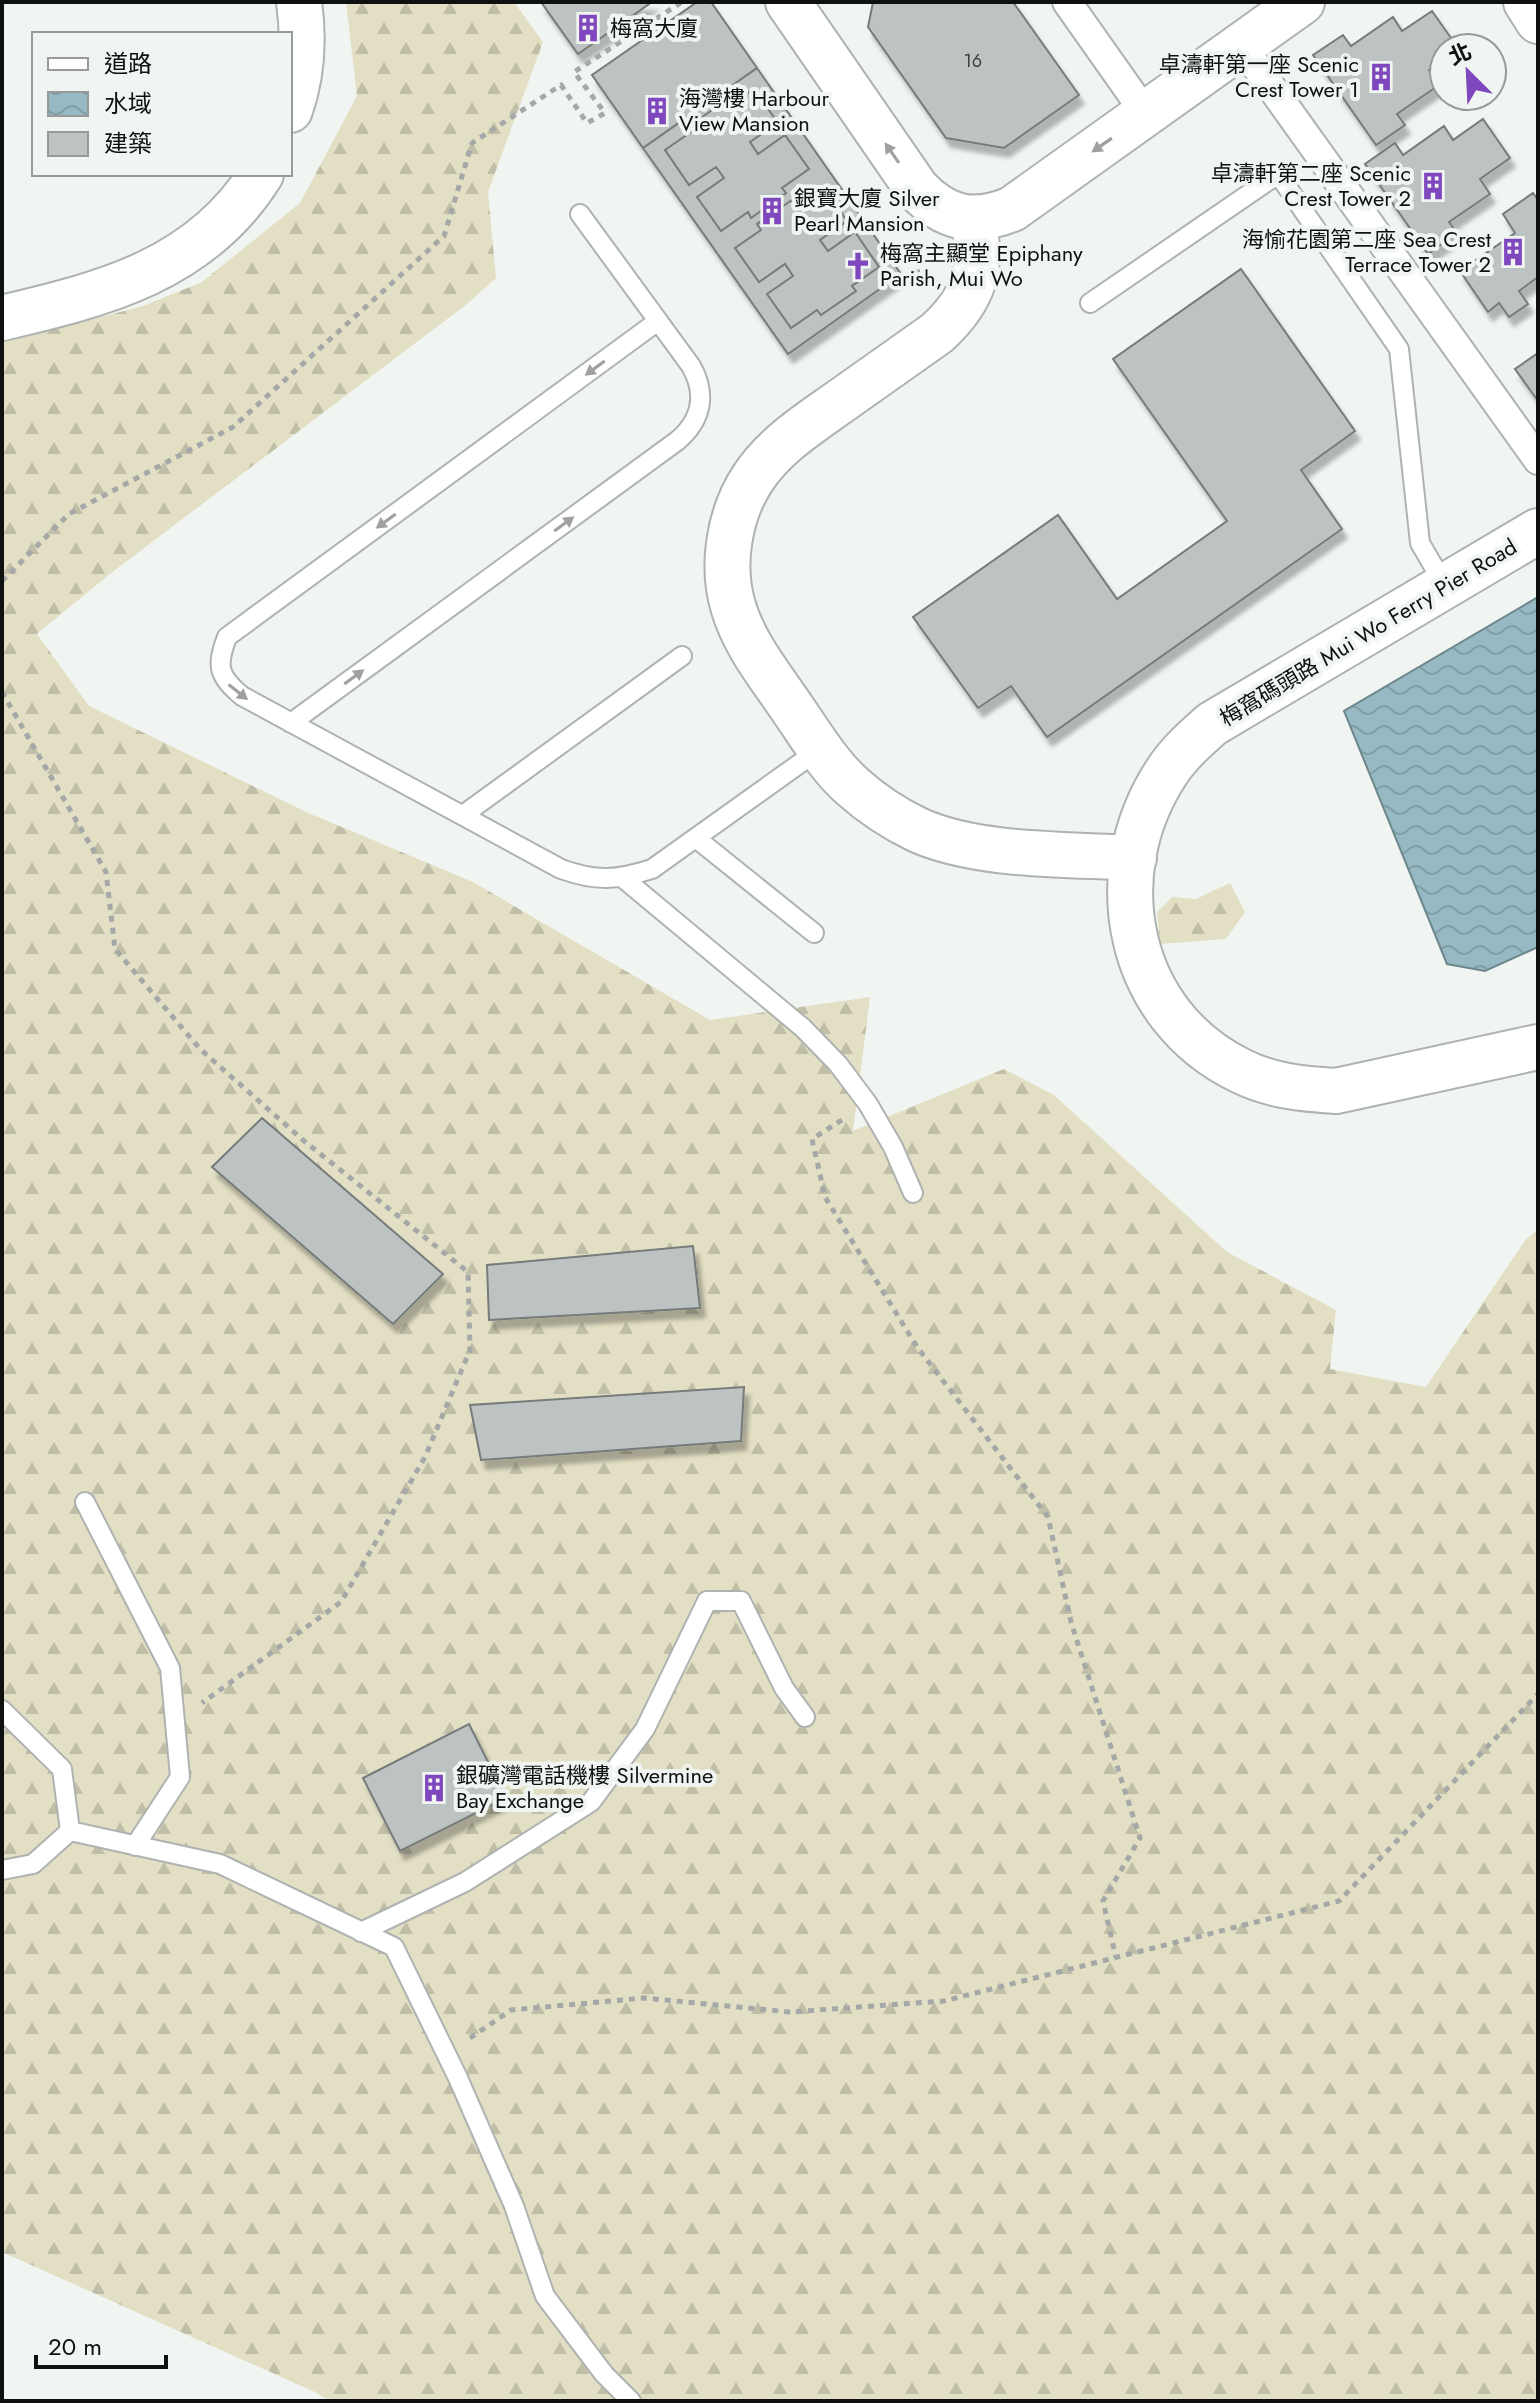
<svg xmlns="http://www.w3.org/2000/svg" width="1540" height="2403" viewBox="0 0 1540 2403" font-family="Jost,'Noto Sans TC',sans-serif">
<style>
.forest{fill:url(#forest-firs)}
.water{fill:url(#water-waves);stroke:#6e878d;stroke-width:2}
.building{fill:#bdc3c2;stroke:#757b7a;stroke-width:2;filter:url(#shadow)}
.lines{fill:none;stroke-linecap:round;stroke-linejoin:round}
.service-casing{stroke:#aeb3b0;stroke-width:22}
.pedestrian-casing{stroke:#aeb3b0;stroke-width:32}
.tertiary-casing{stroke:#aeb3b0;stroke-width:48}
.secondary-casing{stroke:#aeb3b0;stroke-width:48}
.path{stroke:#a4a8a6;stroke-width:5;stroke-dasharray:6 6;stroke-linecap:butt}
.service{stroke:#fff;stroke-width:18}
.pedestrian{stroke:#fff;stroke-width:28}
.tertiary{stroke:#fff;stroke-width:44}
.secondary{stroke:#fff;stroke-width:44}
.oneway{fill:#9fa09f}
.labels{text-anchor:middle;stroke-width:8;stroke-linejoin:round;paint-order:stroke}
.number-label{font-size:18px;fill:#3a3e3c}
.poi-label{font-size:22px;fill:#0f1110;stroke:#f0f5f2;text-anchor:start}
.street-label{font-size:22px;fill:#0f1110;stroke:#f0f5f2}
</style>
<defs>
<pattern id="forest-firs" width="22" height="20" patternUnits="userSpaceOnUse" patternTransform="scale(2)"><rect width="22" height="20" fill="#e2dfc4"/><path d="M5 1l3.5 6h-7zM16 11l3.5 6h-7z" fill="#c1bea7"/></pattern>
<pattern id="water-waves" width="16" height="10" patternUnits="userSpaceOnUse" patternTransform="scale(2)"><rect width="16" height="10" fill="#96b9c3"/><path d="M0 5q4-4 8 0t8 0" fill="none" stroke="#809ea6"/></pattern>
<filter id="shadow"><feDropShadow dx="5" dy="9" stdDeviation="2" flood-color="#0004"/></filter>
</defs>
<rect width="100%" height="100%" fill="#f0f5f2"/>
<!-- forest -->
<path class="forest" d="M346,2H514L543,42L488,192L496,278L467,304L111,573L37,634L89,706L306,812L473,882L710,1020L870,997L853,1131L1004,1069L1054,1095L1227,1252L1336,1310L1330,1369L1426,1387L1526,1239L1538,1230V2401H329L317,2393L2,2252V343L143,306L202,282L300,203L357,96Z
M1230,883L1245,912L1226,939L1160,944L1157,912L1172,897L1196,899Z"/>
<!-- water -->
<path class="water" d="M1538,597V947L1485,971L1447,964L1344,711Z"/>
<!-- building -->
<path class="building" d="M541,2H652L578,54Z
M697,2H711L757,68L643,148L592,75Z
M873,2H1013L1079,95L1004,148L946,138L868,27Z
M1432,11L1458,48H1444V59L1429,70L1439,85L1397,114L1405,125L1376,145L1313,55L1343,35L1351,46L1393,17L1402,31Z
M757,68L901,274L788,354L643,148Z
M754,89L778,123L750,142L758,154L785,135L809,169L782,188L786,193L751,218L748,212L721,231L697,197L724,178L716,167L689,185L665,150L691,132L688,127L722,103L726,108Z
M1483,119L1510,158L1480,179L1490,194L1449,222L1457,233L1428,254L1365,164L1395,143L1403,155L1444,126L1453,140Z
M823,186L847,221L820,240L828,251L855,232L879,267L852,286L856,291L821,315L817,310L791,328L767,294L793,276L785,264L759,282L735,248L761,230L757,224L792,200L796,206Z
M1533,193L1538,200V277L1519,291L1528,304L1509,317L1499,303L1488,312L1460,271L1515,233L1503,214Z
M1241,269L1355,431L1301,470L1342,529L1047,737L1011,686L978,708L913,617L1058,515L1117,599L1227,521L1113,359Z
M1538,353V401L1515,369Z
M262,1118L443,1274L393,1324L212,1167Z
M693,1246L700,1308L489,1320L487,1265Z
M744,1387L741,1441L481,1460L470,1405Z
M469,1724L506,1798L400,1851L363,1778Z"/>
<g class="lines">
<defs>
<path id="service" d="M1090,303L1278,174L1399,349L1420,543L1445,586
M658,321L227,637C216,666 218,676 242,696L561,869C597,882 617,880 652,869L820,749
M291,723L677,441C702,420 707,394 691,366L580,214
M463,815L682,656
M697,839L814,933
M623,878L803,1028L838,1064L868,1104L893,1147L913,1193
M85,1502L170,1668L180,1777L135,1846
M2,1710L62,1769L70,1831L220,1864L394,1947L458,2078L514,2206L545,2296L604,2374L631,2401
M2,1870L33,1864L70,1831
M361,1932L465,1882L591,1802L645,1729L707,1601H741L784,1688L805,1717"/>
<path id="pedestrian" d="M1067,2L1146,114
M1241,45L1538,460"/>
<path id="tertiary" d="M788,2L917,189C946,219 973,225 1012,209L1302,2
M1526,2L1538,21
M972,218C985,267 974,299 937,333C904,356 871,380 838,403C807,425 774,446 753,478C729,514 721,565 733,606C744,645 772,678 794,711C812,737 829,766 853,787C872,804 895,819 918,830C978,857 1068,854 1134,858
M1538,531L1212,724C1195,739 1178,754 1166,773C1099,876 1127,1016 1241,1071C1271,1086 1303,1089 1336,1091L1538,1047"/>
<path id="secondary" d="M290,110C302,76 304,37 299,2
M2,318C104,294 201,270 261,174"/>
</defs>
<!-- service casing -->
<use href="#service" class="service-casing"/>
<!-- pedestrian casing -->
<use href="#pedestrian" class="pedestrian-casing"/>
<!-- tertiary casing -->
<use href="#tertiary" class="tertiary-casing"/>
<!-- secondary casing -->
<use href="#secondary" class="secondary-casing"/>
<!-- path -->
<path class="path" d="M914,272H929
M2,581L69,514L233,427L444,236L472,143L561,85L587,123L605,113L574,72L682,2
M2,692L106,872L115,949L200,1049L303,1140L468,1272L470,1350L425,1457L341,1602L202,1703
M842,1120L812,1139L825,1197L917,1347L1048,1517L1071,1622L1140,1838L1103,1901L1116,1958
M470,2038L511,2010L644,1998L790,2012L944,2001L1339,1901L1538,1694"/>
<!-- service -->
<use href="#service" class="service"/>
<!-- pedestrian -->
<use href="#pedestrian" class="pedestrian"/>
<!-- tertiary -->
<use href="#tertiary" class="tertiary"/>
<!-- secondary -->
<use href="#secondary" class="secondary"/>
</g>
<!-- one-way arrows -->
<defs><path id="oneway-solid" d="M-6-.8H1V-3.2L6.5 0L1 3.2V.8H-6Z" transform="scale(2)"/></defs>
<g class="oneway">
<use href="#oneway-solid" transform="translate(1102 145) rotate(145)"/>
<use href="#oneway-solid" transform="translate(892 153) rotate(-125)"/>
<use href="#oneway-solid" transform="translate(595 368) rotate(144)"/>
<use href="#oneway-solid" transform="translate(386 521) rotate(144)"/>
<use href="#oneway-solid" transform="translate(564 524) rotate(-36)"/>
<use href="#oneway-solid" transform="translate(354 677) rotate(-36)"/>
<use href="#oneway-solid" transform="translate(238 692) rotate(38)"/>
</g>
<!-- icons -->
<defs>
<symbol id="building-bare" viewBox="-9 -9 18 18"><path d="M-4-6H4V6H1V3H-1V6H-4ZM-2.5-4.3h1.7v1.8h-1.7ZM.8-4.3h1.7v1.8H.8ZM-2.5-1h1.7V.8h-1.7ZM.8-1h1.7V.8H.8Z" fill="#7f47be" stroke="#f0f5f2" stroke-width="2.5" paint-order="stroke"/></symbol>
<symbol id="church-bare" viewBox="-9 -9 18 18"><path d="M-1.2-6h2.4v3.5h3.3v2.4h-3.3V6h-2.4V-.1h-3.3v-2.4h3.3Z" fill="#7f47be" stroke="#f0f5f2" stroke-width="2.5" paint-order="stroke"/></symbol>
</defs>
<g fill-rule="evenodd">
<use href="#building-bare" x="568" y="8" width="40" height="40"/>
<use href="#building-bare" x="1361" y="57" width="40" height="40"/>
<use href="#building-bare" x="637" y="91" width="40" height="40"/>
<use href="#building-bare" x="1413" y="166" width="40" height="40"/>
<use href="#building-bare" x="752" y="191" width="40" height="40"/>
<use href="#building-bare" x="1493" y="232" width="40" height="40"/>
<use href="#church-bare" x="838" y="246" width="40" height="40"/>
<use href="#building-bare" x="414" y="1768" width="40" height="40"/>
</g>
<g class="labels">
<!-- number labels -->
<g class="number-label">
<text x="973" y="67">16</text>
</g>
<!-- poi labels -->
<g class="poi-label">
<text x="610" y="36">梅窩大廈</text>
<text x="1359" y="72" text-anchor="end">卓濤軒第一座 Scenic<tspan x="1359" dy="25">Crest Tower 1</tspan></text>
<text x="679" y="106">海灣樓 Harbour<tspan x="679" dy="25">View Mansion</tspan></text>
<text x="1411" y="181" text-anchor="end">卓濤軒第二座 Scenic<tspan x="1411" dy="25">Crest Tower 2</tspan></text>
<text x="794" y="206">銀寶大廈 Silver<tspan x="794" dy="25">Pearl Mansion</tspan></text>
<text x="1491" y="247" text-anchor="end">海愉花園第二座 Sea Crest<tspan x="1491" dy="25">Terrace Tower 2</tspan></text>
<text x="880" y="261">梅窩主顯堂 Epiphany<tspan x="880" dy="25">Parish, Mui Wo</tspan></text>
<text x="456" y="1783">銀礦灣電話機樓 Silvermine<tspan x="456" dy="25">Bay Exchange</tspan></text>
</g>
<!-- street labels -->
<g class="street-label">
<text transform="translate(1368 632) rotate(-31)" y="8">梅窩碼頭路 Mui Wo Ferry Pier Road</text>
</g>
</g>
<!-- border -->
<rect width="1540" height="2403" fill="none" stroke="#0f1110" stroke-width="8"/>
<!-- legend -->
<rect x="32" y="32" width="260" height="144" fill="#f0f5f2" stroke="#969a98" stroke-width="2"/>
<rect x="48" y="58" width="40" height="12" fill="#ffffff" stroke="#969a98" stroke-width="2"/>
<text x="104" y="72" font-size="24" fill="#0f1110">道路</text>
<rect x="48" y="92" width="40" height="24" fill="url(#water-waves)" stroke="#969a98" stroke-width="2"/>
<text x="104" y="112" font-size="24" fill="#0f1110">水域</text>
<rect x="48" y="132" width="40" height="24" fill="#bdc3c2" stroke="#969a98" stroke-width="2"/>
<text x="104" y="152" font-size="24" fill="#0f1110">建築</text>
<!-- north arrow -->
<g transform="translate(1468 72) rotate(336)"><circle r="38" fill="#f0f5f2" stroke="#969a98" stroke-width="2"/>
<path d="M0-6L14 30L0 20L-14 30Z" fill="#7f47be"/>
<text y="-12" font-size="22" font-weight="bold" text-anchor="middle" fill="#0f1110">北</text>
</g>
<!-- scale -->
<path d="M36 2355v12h130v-12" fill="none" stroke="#0f1110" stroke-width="4"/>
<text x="48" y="2355" font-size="24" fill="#0f1110" stroke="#f0f5f2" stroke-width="6" paint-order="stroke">20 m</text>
</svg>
